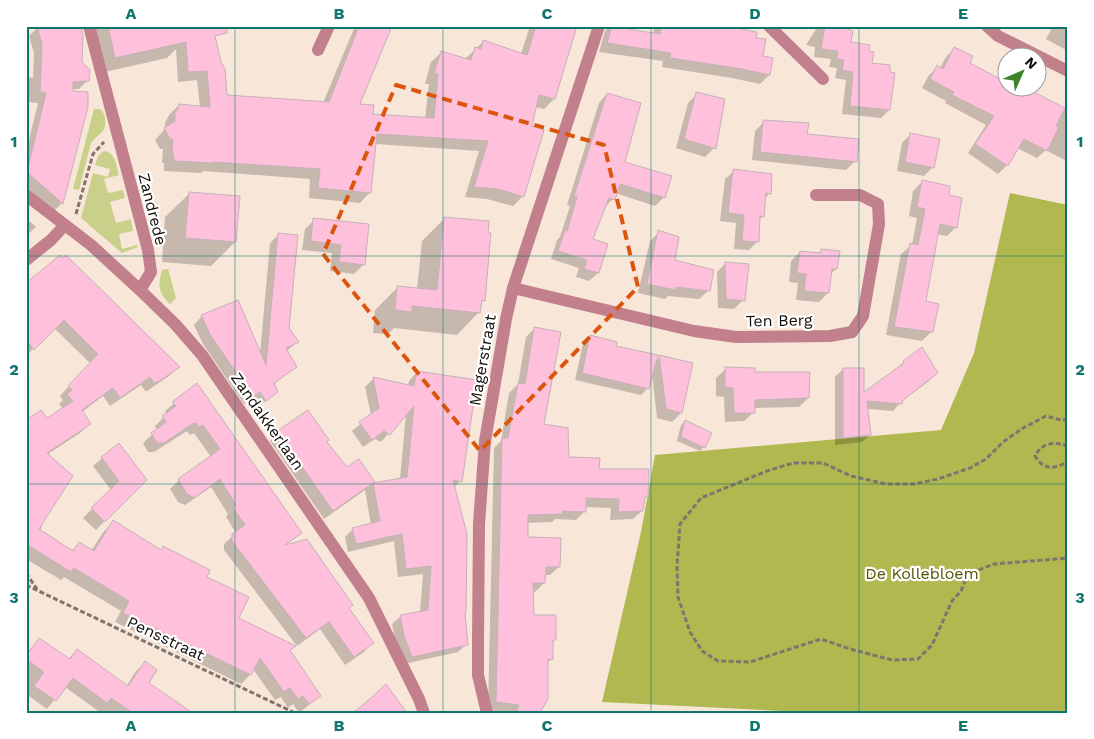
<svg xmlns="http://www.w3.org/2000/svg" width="1094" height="739" viewBox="0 0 1094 739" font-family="'Work Sans',sans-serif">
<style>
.green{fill:#c9d089}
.forest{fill:#b0b84f}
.shadow{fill:#0003}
.building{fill:#fec0da;stroke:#c5b1b9}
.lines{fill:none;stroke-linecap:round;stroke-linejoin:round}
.path{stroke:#80746c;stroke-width:3;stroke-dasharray:5 2.5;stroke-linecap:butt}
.street{stroke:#c27f8c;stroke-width:12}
.marked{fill:none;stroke:#dd550c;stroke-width:4;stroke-dasharray:10 6;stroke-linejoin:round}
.grid{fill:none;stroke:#0f766e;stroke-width:1;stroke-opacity:0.55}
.labels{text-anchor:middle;stroke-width:4.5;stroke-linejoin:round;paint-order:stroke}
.street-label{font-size:16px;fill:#110b07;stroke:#fff}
.park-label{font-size:16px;fill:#525604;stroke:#fff}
.neatline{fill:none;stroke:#0f766e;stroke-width:2}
.grid-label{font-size:16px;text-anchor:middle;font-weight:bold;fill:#0f766e}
</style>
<rect width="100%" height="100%" fill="#f8e6d9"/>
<!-- green -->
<path class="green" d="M94,109H100C104,113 105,115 105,120C107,133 97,134 91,143L79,190L73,189Z
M104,151C116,153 116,165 119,175L104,179L108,193L123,190L125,198L110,202L116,223L131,219L133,231L119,234L122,249L137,245L138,247L122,253L81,218L93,173L108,177L110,169L95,165L98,156Z
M168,269L176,298L170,304C158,293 158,285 162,270Z"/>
<!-- forest -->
<path class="forest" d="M1010,193L1068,205V713H822L602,702L641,532L655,455L941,430L974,353Z"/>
<!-- shadow -->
<path class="shadow" d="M89,26H177L185,31L226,96L323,103L355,26H391L359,105L371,115L425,119L429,84H425L431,62L442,52L465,59L484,41L521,54L530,26H576L554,99L544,109L535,107L531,126L523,196L513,206L487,199L465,197L479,151L375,144L370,192L360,203L309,198L310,179L203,171L201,173L164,171V163H162L163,149H160L155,140L165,129V123L169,115L179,105L200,107L197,80L178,82L176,49L167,58L100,73Z
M610,26H627L626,30L653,34L654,28L656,26H740L739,30L755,39L769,75L760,84L732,78L662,67L663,61L599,52L605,31Z
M818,26H846L850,43L867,52L889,110L881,118L842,114L846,80L835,78L837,68L829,67L831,59L814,57L815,47L806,45Z
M1044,26H1068V48L1066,50L1046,39L1051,30Z
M38,27L81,63L88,80L79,89H71L62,203L54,211L26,187V152L38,103L26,102V77L33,78L34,53L29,36Z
M955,48L968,64L1004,82L1006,80V88H1024L1068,111V162L1046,150L1037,158L1017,148L1007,165L998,174L968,153L986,125L945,103L946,101L922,88L929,75L938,67L940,68L946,57Z
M607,94L623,162L664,197L655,206L615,193L613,199L605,207L592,240L598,273L589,281L576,277L579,268L551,259L557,240L560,237L570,206L567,205L599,103Z
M697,94L714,148L705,157L676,148L688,103Z
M764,122L806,135L855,161L846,170L752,160L755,131Z
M911,134L933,167L924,176L897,171L902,143Z
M734,171L770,193L765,198L763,216L758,221V241L749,250L734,249L736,223L720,221L725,179Z
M922,182L947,196L956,227L947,236L937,234L925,302L932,331L922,341L886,335L901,254L912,245L917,218L909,216L913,191Z
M190,193L235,242L211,266L162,262L165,217Z
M26,218L36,227L26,236Z
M445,218L484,300L480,304L479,312L457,335L394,328L388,334L373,333L375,310L398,287L417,289L422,241Z
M314,220L363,265L354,274L330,271L332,253L302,250L305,229Z
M659,232L673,261L709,290L699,299L668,296L665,299L638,293L650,241Z
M279,234L288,328L297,342L286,352L295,366L273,385L277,392L257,408L251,400L244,404L203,344L194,325L202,316L260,354L270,243Z
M822,250L836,269L830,275L828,293L819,302L796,300L798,283L789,282L791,261L800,252L818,254Z
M726,263L743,300L734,309L718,308L717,272Z
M26,285L178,367L169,376L147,391H145L141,385L110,406L103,396L82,412L90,424L80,433L48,454L39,526L42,527L40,531L71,551L79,544L91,551L104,531L114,522L205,577L237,618L294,646L289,651L320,696L299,713L293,704L288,708L281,697L275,700L253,669L250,675L241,684L115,622L121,611L64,577L61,580L26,559V421L46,420L63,409L59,404L63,400L60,396L90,363L54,328L26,356Z
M534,329L543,425L568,458L598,470L647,495L643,499L642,511L633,519L610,520L611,508L584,507V512L576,520L555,519L552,522L527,523V538L559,567L550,575H544V583L535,592L532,591L533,616L554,639L552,642V659L546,664L538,713H509L488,710L494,448L501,441L509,393L518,384L526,337Z
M591,337L655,362L660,357L692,364L681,413L672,422L657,418L652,374L648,388L641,395L575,380L583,344Z
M904,362L937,373L929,381L901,402L893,411L867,409L870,435L862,442L835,445V377L843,369L863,395Z
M726,369L754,373L808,398L799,407L754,408V412L744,421L725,422L724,397L716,396V378Z
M417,372L460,481L454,488L467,644L458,652L404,664L396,644L392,624L401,616L420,612L423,574L398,577L394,541L348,552L345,537L353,529L371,525L365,490L324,519L270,441L278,432L308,412L326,442L346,469L370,485L400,479L406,413L381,442L375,439L363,447L352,431L371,415L365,387L373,379L408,386L409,381Z
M196,385L301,532L285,546L348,608L372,643L364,652L345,665L320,629L297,646L224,550V544L236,533L226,517L228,514L211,487L185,505L178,502L170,489L179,480L211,457L194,433L190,435L187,431L154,452H148L143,443L157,430L155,426L167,414L165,411Z
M685,421L704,447L700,451L677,441L681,425Z
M102,458L145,480L96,530L83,518L111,490L93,466Z
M39,639L68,659L77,651L126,687L136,671L145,663L147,683L188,713H101L65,687L47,709L26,694V654Z"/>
<!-- building -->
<path class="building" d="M37,26H81L83,36L82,62L90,70L89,81L73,82V91L88,92V107L63,204L27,172L46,93L40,92L42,44Z
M108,26H227V33L215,36L221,62L225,69L227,95L329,102L359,26H392L360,104L374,105L373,114L434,118L438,74H434L441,51L471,60L475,47L481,49L483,40L527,55L536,26H577L555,99L539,95L532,126L544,130L524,197L498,189L474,187L488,141L377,134L371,193L318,188L320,169L213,162L212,163L174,161L173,153H172L173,139H170L164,128L175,121V111H177L179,104L210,107L207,71L188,72L186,42L115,58Z
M612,26H628V29L660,34L661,26H741V29L757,32L756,38L766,39L763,56L773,58L770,75L742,69L670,58L671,53L607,43Z
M825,26H848L847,29L853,31L851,42L870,45L869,51L874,52L872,63L890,65V72L895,73L890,110L850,106L853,72L842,70L844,60L837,59L838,51L821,49Z
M954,47L973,56L970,63L1006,82V88H1026L1065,108L1056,126L1059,127L1047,151L1024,139L1008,166L975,144L994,116L952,95L954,92L930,79L937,65L943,69Z
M696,92L725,99L716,149L684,139Z
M607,93L641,103L625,162L672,176L665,198L620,184L615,200L609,198L593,239L608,244L599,273L584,269L587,260L558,251L565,230L567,231L577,197L574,196Z
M763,120L809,123L807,134L859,139L857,162L760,152Z
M910,133L940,139L934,168L905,162Z
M733,169L772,174L771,194L766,193L764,217L760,216L759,242L742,241L744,215L728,213Z
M922,180L950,186L949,195L962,198L957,228L940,224L926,301L939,304L933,332L894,327L910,243L918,245L925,209L917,207Z
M189,192L240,196L236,242L185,238Z
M444,217L489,221L488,233H491L489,255L485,301L482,300L480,313L412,306V312L395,310L397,286L437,290Z
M313,218L369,224L365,265L339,262L341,245L311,241Z
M658,230L679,237L675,260L714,270L710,291L676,287L675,290L647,284Z
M278,233L298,235L289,328L299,342L286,348L297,367L274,383L278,392L266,401L260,392L253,397L211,336L201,315L238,300L266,365Z
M821,249L840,251L837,269H832L829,293L804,291L806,274L797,273L800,251L821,253Z
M60,255L63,258L66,255L180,367L158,382L154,383L150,377L120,398L113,388L82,410L91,424L47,453L73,476L39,529L73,551L79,542L94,551L113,520L161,550L163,546L210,570L207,577L249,597L239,618L296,646L290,650L321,696L309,704L303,696L298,699L290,688L284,692L260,658L251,675L123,613L129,601L74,568L71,572L28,545L26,548V420L41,410L47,418L73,401L67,394L72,390L68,386L98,354L64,320L34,350L26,339V283Z
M725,262L749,264L745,301L726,299Z
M534,327L561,332L544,424L568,428L569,457L600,458L599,469H649L648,496L645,497L643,511L618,512L619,499L586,498V512L563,511L562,514L528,515V537L561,538L560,567H546L545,583H533L534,615H556V640H553V660L548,659V699L540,713H516L519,705L496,702L502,438H508L518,383L525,384Z
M590,335L617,342L616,346L658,355L649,389L582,373Z
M922,347L938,373L903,400L902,404L867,401L871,435L843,438V368H864V392L904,363L903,361Z
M659,355L693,363L682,413L666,409Z
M725,367L755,368V372H810L809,398L755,400V413H734L733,388L725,387Z
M417,371L477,380L462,482L453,480L467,534L466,613H465L468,645L412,657L404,636L400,615L428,610L431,566L406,569L402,534L356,544L352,528L380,521L373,483L333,511L277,431L308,410L329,440L327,442L347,467L359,459L375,482L373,483L407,477L414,406L390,435L384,431L372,440L359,422L379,408L373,377L414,386Z
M197,383L302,533L285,545L307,539L353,605L349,608L374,643L354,657L329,622L306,638L232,541V534L245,525L233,508L236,505L220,479L194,498L187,494L178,479L220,449L203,425L199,427L196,423L192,424L164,443H157L151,433L166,422L162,416L176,406L172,402Z
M685,420L712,433L705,448L681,437Z
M119,443L147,480L105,522L91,508L119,481L101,457Z
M39,638L70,659L77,649L128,686L145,661L157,670L149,683L193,713H133L111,698L107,703L73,678L56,701L34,686L44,672L26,659V656Z
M386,684L407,713H353L372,697Z"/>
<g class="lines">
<!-- path -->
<path class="path" d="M76,214L93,154L104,142
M1068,419L1061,420L1046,416L1023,428L1003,442L986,459L970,468L938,479L913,484H886L851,476L823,463H793L767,471L701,498L680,524L677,566L678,597L690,632L702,651L718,661L750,662L821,639L850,649L892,660L918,659L932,645L952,601L961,591L968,574L994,564L1068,558
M1068,446C1055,441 1041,443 1035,456C1043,470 1055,470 1068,461
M26,573L37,589
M26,585L295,713"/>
<!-- street -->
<path class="street" d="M89,26L148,250L151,272L140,290
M769,26L823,79
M987,26L998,36L1068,71
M318,50L329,26
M26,195L91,245L140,290L176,325L202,355L369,598L419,699L424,713
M26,260L51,240L64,226
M513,288L694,331L736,337L830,336L852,332L863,316L879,224L878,204L860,195H816
M487,713L478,675V640L479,524L485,441L506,319L513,288L599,26"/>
</g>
<!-- marked area -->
<path class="marked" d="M396,85L604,145L638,287L480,451L323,254Z"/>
<!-- grid -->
<path class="grid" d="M235,26V713M443,26V713M651,26V713M859,26V713M26,256H1068M26,484H1068"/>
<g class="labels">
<!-- street labels -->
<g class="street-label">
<text transform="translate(153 209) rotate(76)" y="6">Zandrede</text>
<text transform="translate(779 320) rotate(-1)" y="6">Ten Berg</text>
<text transform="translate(482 360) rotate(-80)" y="6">Magerstraat</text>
<text transform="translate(268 421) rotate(55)" y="6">Zandakkerlaan</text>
<text transform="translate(166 638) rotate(25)" y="6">Pensstraat</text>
</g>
<!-- park labels -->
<g class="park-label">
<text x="922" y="579">De Kollebloem</text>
</g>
</g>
<!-- border -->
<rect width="1094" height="739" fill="none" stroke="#ffffff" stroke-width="55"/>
<!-- north arrow -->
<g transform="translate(1022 72) rotate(45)"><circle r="24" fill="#ffffff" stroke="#a09d9c"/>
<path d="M0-4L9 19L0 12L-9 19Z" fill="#3e8327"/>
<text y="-8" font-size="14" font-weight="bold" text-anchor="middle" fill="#110b07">N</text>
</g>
<rect x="28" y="28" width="1038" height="684" class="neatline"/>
<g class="grid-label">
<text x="131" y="19">A</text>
<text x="339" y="19">B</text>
<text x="547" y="19">C</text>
<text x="755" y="19">D</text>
<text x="963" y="19">E</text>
<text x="14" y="147">1</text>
<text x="1080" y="147">1</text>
<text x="14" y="375">2</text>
<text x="1080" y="375">2</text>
<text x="14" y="603">3</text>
<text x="1080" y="603">3</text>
<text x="131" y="731">A</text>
<text x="339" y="731">B</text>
<text x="547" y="731">C</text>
<text x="755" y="731">D</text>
<text x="963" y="731">E</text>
</g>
</svg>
